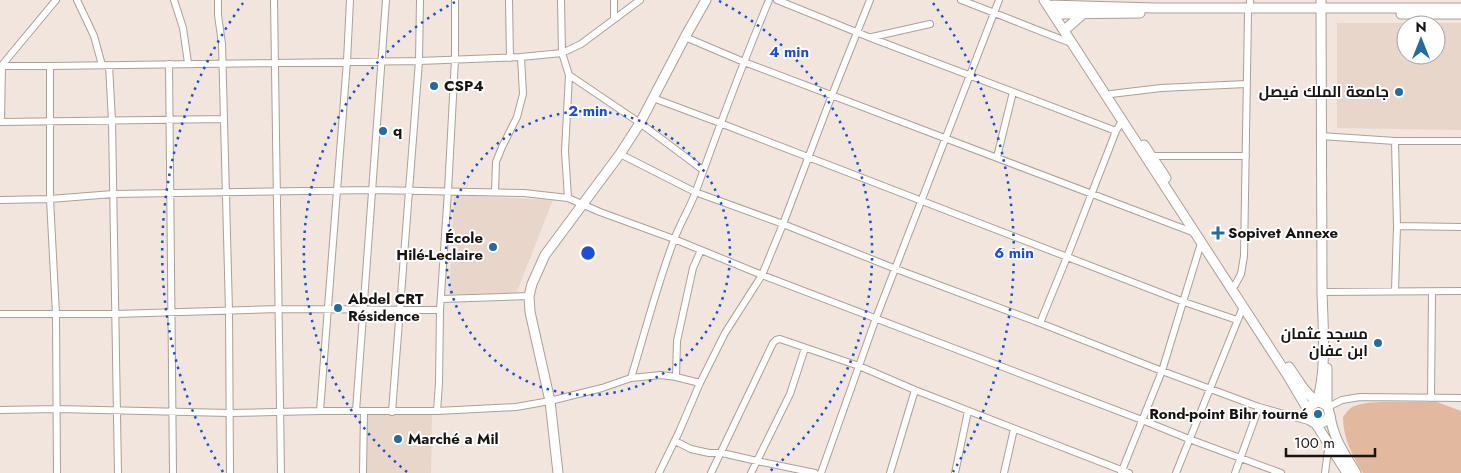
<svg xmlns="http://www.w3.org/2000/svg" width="1461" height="473" viewBox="0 0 1461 473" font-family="Jost,Cairo,sans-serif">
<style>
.built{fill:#e9d6ca;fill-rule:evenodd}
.green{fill:#e2b99f}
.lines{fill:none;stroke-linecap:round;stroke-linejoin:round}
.street-casing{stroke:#aba098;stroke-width:8}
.secondary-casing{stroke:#aba098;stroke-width:11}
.street{stroke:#fff;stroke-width:6}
.secondary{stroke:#fff;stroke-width:9}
.ring{fill:none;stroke:#1d4ed8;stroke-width:2.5;stroke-dasharray:2.5 5}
.poi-dot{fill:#246b9f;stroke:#fff;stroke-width:2}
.labels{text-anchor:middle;stroke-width:4;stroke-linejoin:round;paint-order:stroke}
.poi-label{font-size:15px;font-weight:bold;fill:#181411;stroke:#fff;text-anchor:start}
.centre{fill:#1d4ed8;stroke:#fff;stroke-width:2.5}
.ring-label{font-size:15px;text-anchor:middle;font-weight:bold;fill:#1d4ed8;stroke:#fff;stroke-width:4;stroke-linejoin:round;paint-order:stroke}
</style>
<rect width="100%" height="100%" fill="#f1e5dd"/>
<!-- built -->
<path class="built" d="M1337,23H1461V130L1337,128ZM1406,25H1436V55H1406Z
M454,195L553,200L516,294H449Z
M432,413L431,473H364L365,414Z"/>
<!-- green -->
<path class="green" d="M1416,402H1437L1461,411V473H1363C1352,455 1343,438 1343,417C1347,412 1349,408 1355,406C1369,400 1400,402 1416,402Z"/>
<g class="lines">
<defs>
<path id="street" d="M77,0L94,36L102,65
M174,0L183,28L188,63
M218,0V15L222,44L229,311L230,473
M274,0L281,473
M509,0L510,58
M561,0L562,53L569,75L565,151L568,198
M614,0V18
M777,0L871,38L1116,131
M961,0C998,14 1034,29 1071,43
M1250,8V0
M685,37L744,62L1195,233
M872,37L930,24
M169,64L173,473
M109,65L112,121L118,473
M0,66H50L419,61L521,57L562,53L581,44L640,0
M50,66V199L56,314L57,473
M569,75L640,123L703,170
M1111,94L1161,88L1246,84
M653,98L720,123L1184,302L1237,320
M0,122L224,119
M1,122L2,65L56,0
M1321,136L1395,141H1461
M1395,141L1397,226L1395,291
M620,154L695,192L783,224L896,269L1040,323L1162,371L1259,407L1312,422
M1152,156H1246
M997,157L1013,92
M495,192L496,162L502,147L517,117L523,94L521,57
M0,200L50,199L113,194L372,190L524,193L568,198L600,212L674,239L762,275L1142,420L1189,439L1281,473
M1397,226L1461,227
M1235,285L1241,274L1244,256L1248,13
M1322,292L1461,291
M441,299L529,296
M0,314H115L279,309L440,310
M1040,323L1067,257L1116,131L1122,121
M676,377L677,341L693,268L701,250
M631,378C645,332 657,285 674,240C680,223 690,208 696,191C719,127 743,63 769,0
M1431,398L1432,292
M1328,407L1342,400L1360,397L1461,398
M0,410L57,409L230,413L320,411H437L516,407L550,401L602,388L631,378L661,375L676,377L700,383
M320,411L347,61L350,0
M356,411L386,0
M437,411L439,383L440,310L448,191L455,59V0
M392,412L419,61L420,0
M675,441L691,449L709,453H722L757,461L815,473
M363,473L364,411
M659,473L679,432L700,383L725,333L762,275L783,224L832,95L870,0
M711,473L773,343L776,340L780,339L859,366L915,390L1129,473
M751,473L790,394L805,348
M821,473L876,318L999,0
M890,473L915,390
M955,473L968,411
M1004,473L1014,429
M1121,473L1162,371L1201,243
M1176,473L1243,307
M1235,473L1259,407
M1325,473L1329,442"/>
<path id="secondary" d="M1044,0L1288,376L1308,410
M1048,5L1155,8H1461
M1053,14L1140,13
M1401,14H1461
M1068,27L1083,14
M1144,145L1166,178
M1289,367L1304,389L1316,402
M1327,368V406C1338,427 1304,429 1308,411C1309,405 1314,403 1320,402L1327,406
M1317,402C1327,368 1323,327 1322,292L1321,0
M1330,415C1333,438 1344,453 1356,473
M1316,424L1347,473
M558,473L550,401L530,312L529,296L532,284L545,255L620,154L640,123L685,37L706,0"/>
</defs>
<!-- street casing -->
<use href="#street" class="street-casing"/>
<!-- secondary casing -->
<use href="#secondary" class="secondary-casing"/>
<!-- street -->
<use href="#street" class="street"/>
<!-- secondary -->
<use href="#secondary" class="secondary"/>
</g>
<!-- distance rings -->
<g class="ring">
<circle cx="588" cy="253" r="142"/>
<path d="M407 472A284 284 0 0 1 457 1M719 1A284 284 0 0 1 769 472"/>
<path d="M223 472A426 426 0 0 1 243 3M933 3A426 426 0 0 1 953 472"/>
</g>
<!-- markers -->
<g class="poi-dot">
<circle cx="434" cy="86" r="5"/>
<circle cx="1399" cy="92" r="5"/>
<circle cx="383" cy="131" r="5"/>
<path d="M1215.5 225.5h5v5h5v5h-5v5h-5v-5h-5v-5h5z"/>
<circle cx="493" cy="247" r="5"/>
<circle cx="338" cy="308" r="5"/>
<circle cx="1378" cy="343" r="5"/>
<circle cx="1318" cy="414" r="5"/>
<circle cx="398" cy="439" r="5"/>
</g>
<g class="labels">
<!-- poi labels -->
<g class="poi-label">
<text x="444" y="91">CSP4</text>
<text x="1389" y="97" text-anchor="end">جامعة الملك فيصل</text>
<text x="393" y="136">q</text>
<text x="1228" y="238">Sopivet Annexe</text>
<text x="483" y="243" text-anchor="end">École<tspan x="483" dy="17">Hilé-Leclaire</tspan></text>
<text x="348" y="304">Abdel CRT<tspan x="348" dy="17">Résidence</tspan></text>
<text x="1368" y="339" text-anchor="end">مسجد عثمان<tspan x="1368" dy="17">ابن عفان</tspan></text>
<text x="1308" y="419" text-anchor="end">Rond-point Bihr tourné</text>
<text x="408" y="444">Marché a Mil</text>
</g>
</g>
<circle cx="588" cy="253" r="8" class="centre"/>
<g class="ring-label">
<text x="789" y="57">4 min</text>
<text x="588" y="116">2 min</text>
<text x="1014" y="258">6 min</text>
</g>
<!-- north arrow -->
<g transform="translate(1421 40)"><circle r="24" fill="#ffffff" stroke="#a3a1a0"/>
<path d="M0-4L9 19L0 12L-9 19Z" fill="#246b9f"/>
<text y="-8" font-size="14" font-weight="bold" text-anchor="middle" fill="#181411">N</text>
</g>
<!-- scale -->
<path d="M1286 448v8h89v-8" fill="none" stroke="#181411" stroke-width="2.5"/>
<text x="1294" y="448" font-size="15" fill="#181411" stroke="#ffffff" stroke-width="4" paint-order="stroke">100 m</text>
</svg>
